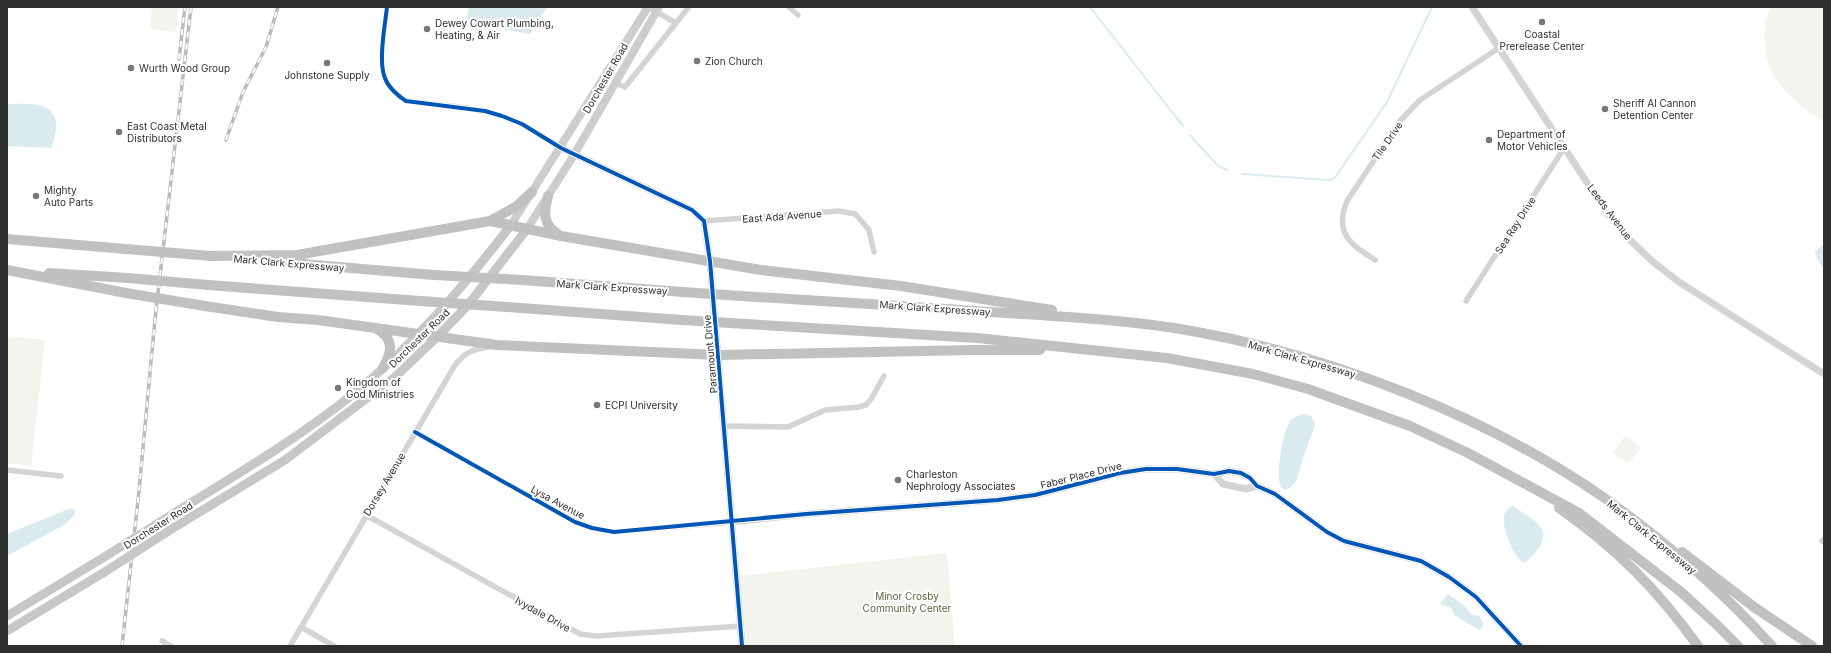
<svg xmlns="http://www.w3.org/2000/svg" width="1831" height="653" viewBox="0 0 1831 653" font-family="Inter,sans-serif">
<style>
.green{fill:#f2f4ed}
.water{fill:#d9ebee}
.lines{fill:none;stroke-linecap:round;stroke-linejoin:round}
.stream{stroke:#d9ebee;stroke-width:2}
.minor{stroke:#d4d4d4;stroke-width:5.5}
.tertiary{stroke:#d4d4d4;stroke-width:7}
.secondary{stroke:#cdcdcd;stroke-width:8}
.primary{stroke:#c7c7c7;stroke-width:9}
.motorway{stroke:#c1c1c1;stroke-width:10}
.rail-casing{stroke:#bbb;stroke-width:3.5}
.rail{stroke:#fff;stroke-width:2;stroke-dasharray:6;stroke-linecap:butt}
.primary-bridge{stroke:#c7c7c7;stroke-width:9}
.motorway-bridge{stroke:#c1c1c1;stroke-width:10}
.cycleway-casing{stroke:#fff;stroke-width:6}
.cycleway{stroke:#0057b8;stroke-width:4}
.poi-dot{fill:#787878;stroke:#fff;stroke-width:1.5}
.labels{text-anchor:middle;stroke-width:4;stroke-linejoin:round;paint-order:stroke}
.poi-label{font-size:10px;fill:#2f2f2f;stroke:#fff;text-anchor:start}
.street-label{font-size:10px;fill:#2f2f2f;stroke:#fff}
.park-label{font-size:10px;fill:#5c6740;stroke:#fff}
</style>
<rect width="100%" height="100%" fill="#fff"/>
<!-- green -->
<path class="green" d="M152,7H179L176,32L150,29Z
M1771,7H1824V121C1804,110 1781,91 1771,71C1765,60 1764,36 1765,25C1766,19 1769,13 1771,7Z
M7,336L45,340L31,466L7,463Z
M1625,436L1641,448L1628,464L1613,452Z
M947,553L955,646H743L737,576Z"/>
<!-- water -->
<path class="water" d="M469,7H547L530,34L466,23Z
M7,104C23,104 54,100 56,123C57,130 53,141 52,148L7,146Z
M1824,244V270L1817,259L1815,251Z
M1302,414L1311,416L1315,424C1312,436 1307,446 1303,458C1299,471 1300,482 1286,490C1283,489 1281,488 1280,484C1276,472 1283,429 1291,420C1294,417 1299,416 1302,414Z
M1513,506C1543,526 1557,532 1526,562H1522C1512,553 1492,512 1513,506Z
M71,508L75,511L74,516L64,525L7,556V534Z
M1448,594L1466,607L1472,615L1479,616L1484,624L1482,628L1479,630L1454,615L1452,609L1449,607L1440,604Z"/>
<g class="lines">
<!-- stream -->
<path class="stream" d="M1090,7L1183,126
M1190,135L1218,166L1227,170
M1242,174L1328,180L1334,179L1387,102L1432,7"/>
<!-- minor -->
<path class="minor" d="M387,7C385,25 378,62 385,78C388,87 398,96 406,101C437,105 471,106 501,116C523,123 542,136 561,148
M648,7L676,23L689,7
M789,7L798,15
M615,83L625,87L676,23
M704,221L839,211L855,214L858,217L869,230L874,252
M1375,260C1350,244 1334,233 1347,201L1400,121L1420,100L1499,48
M1466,301L1564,148
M724,426L788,427L825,410L859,407L866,405L871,399L884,376
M415,432L575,522L592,528L614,532L732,522
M7,470L61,476
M366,515L580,634L596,636L741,626
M1822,541L1824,539
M301,627L334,646
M162,641L171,646
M290,646L455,365C466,351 472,350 489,347"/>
<!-- tertiary -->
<path class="tertiary" d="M1472,7L1607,213L1629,239L1652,261L1679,282L1824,374
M561,148L692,210L704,221L710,261L742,646
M1214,474L1223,484L1246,489L1257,486
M732,522L806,514L998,500L1035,495L1120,473L1146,469H1177L1214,474L1229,471L1241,473L1250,478L1257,486L1275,494L1327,532L1344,541L1421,561L1449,577L1476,597L1521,646"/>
<!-- secondary -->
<path class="secondary" d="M511,225L648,7
M527,229L574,155L659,7"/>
<!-- primary -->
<path class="primary" d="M176,512C236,475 297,439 352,395C413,346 464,286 511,225
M175,527L285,460L395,377L437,337L468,305L527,229
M7,616L106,556
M7,631L103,573"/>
<!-- motorway -->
<path class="motorway" d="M548,196C544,212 542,224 558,234
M490,221L517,206L532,192
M7,239L126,249
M211,256L297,255L490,221L561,236L761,270L901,286L1052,310
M268,261L434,275
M7,270L126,293
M49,273L128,278
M522,280L683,292
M208,285L420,301
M741,296C829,301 918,307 1006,313C1068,317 1130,320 1192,331C1332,356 1486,416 1603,497C1664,540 1722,591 1772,646
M205,306L278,317L318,320L497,345L718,355L972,350H1040
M507,307L682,320
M746,324L977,338L1167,358L1253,374L1308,389L1410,426L1468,453L1579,513L1681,592L1717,625L1738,646
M377,329C395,340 392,352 383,368
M1559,508C1617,549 1656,588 1698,646
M1682,552L1754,607L1812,646"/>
<defs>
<path id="rail" d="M179,59L185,7
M226,140L243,92L266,47L278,7
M122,646L139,491L155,319L191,7"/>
</defs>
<!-- rail casing -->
<use href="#rail" class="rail-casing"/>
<!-- rail -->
<use href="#rail" class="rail"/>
<!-- primary-bridge -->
<path class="primary-bridge" d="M106,556L176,512
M103,573L175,527"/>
<!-- motorway-bridge -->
<path class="motorway-bridge" d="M126,249L211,256
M434,275L522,280
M128,278L208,285
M683,292L741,296
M126,293L205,306
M420,301L507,307
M682,320L746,324"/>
<defs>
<path id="cycleway" d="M387,7C385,25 378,62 385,78C388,87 398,96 406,101L485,111L502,116L522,124L561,148L692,210L704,221L710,261L742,646
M415,432L575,522L592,528L614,532L806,514L998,500L1035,495L1120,473L1146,469H1177L1214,474L1229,471L1241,473L1250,478L1257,486L1275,494L1327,532L1344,541L1421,561L1449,577L1476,597L1521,646"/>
</defs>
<!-- cycleway casing -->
<use href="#cycleway" class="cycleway-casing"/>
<!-- cycleway -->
<use href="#cycleway" class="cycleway"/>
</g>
<!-- markers -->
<g class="poi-dot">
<circle cx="1542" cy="22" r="4"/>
<circle cx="427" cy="29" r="4"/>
<circle cx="697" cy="61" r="4"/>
<circle cx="327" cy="63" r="4"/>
<circle cx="131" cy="68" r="4"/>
<circle cx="1605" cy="109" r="4"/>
<circle cx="119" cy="132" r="4"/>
<circle cx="1489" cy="140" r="4"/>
<circle cx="36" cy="196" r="4"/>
<circle cx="338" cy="388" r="4"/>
<circle cx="597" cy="405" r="4"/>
<circle cx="898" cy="480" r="4"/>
</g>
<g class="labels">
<!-- poi labels -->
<g class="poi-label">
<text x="435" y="27">Dewey Cowart Plumbing,<tspan x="435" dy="12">Heating, &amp; Air</tspan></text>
<text x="1542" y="38" text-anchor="middle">Coastal<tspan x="1542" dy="12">Prerelease Center</tspan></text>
<text x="705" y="65">Zion Church</text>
<text x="139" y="72">Wurth Wood Group</text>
<text x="327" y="79" text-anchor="middle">Johnstone Supply</text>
<text x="1613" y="107">Sheriff Al Cannon<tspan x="1613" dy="12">Detention Center</tspan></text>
<text x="127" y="130">East Coast Metal<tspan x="127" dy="12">Distributors</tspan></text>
<text x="1497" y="138">Department of<tspan x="1497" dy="12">Motor Vehicles</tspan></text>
<text x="44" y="194">Mighty<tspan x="44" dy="12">Auto Parts</tspan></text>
<text x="346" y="386">Kingdom of<tspan x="346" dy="12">God Ministries</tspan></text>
<text x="605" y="409">ECPI University</text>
<text x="906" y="478">Charleston<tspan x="906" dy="12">Nephrology Associates</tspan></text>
</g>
<!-- street labels -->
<g class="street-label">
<text transform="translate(605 78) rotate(-60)" y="4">Dorchester Road</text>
<text transform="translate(1387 141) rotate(-55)" y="4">Tile Drive</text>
<text transform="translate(1610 212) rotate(53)" y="4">Leeds Avenue</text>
<text transform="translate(782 216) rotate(-4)" y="4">East Ada Avenue</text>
<text transform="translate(1515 225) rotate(-57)" y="4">Sea Ray Drive</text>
<text transform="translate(289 263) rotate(5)" y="4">Mark Clark Expressway</text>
<text transform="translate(612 287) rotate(4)" y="4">Mark Clark Expressway</text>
<text transform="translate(935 308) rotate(4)" y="4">Mark Clark Expressway</text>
<text transform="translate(419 338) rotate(-44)" y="4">Dorchester Road</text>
<text transform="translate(710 354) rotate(-95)" y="4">Paramount Drive</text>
<text transform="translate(1302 359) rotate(16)" y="4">Mark Clark Expressway</text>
<text transform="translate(1081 475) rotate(-14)" y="4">Faber Place Drive</text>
<text transform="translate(384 484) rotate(-59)" y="4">Dorsey Avenue</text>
<text transform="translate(558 502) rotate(28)" y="4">Lysa Avenue</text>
<text transform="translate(158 525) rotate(-32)" y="4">Dorchester Road</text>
<text transform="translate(1652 537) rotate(39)" y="4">Mark Clark Expressway</text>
<text transform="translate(543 614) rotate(29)" y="4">Ivydale Drive</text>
</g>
<!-- park labels -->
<g class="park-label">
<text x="907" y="600">Minor Crosby<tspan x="907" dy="12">Community Center</tspan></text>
</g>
</g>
<!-- border -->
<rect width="1831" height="653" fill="none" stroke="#2f2f2f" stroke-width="16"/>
</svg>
